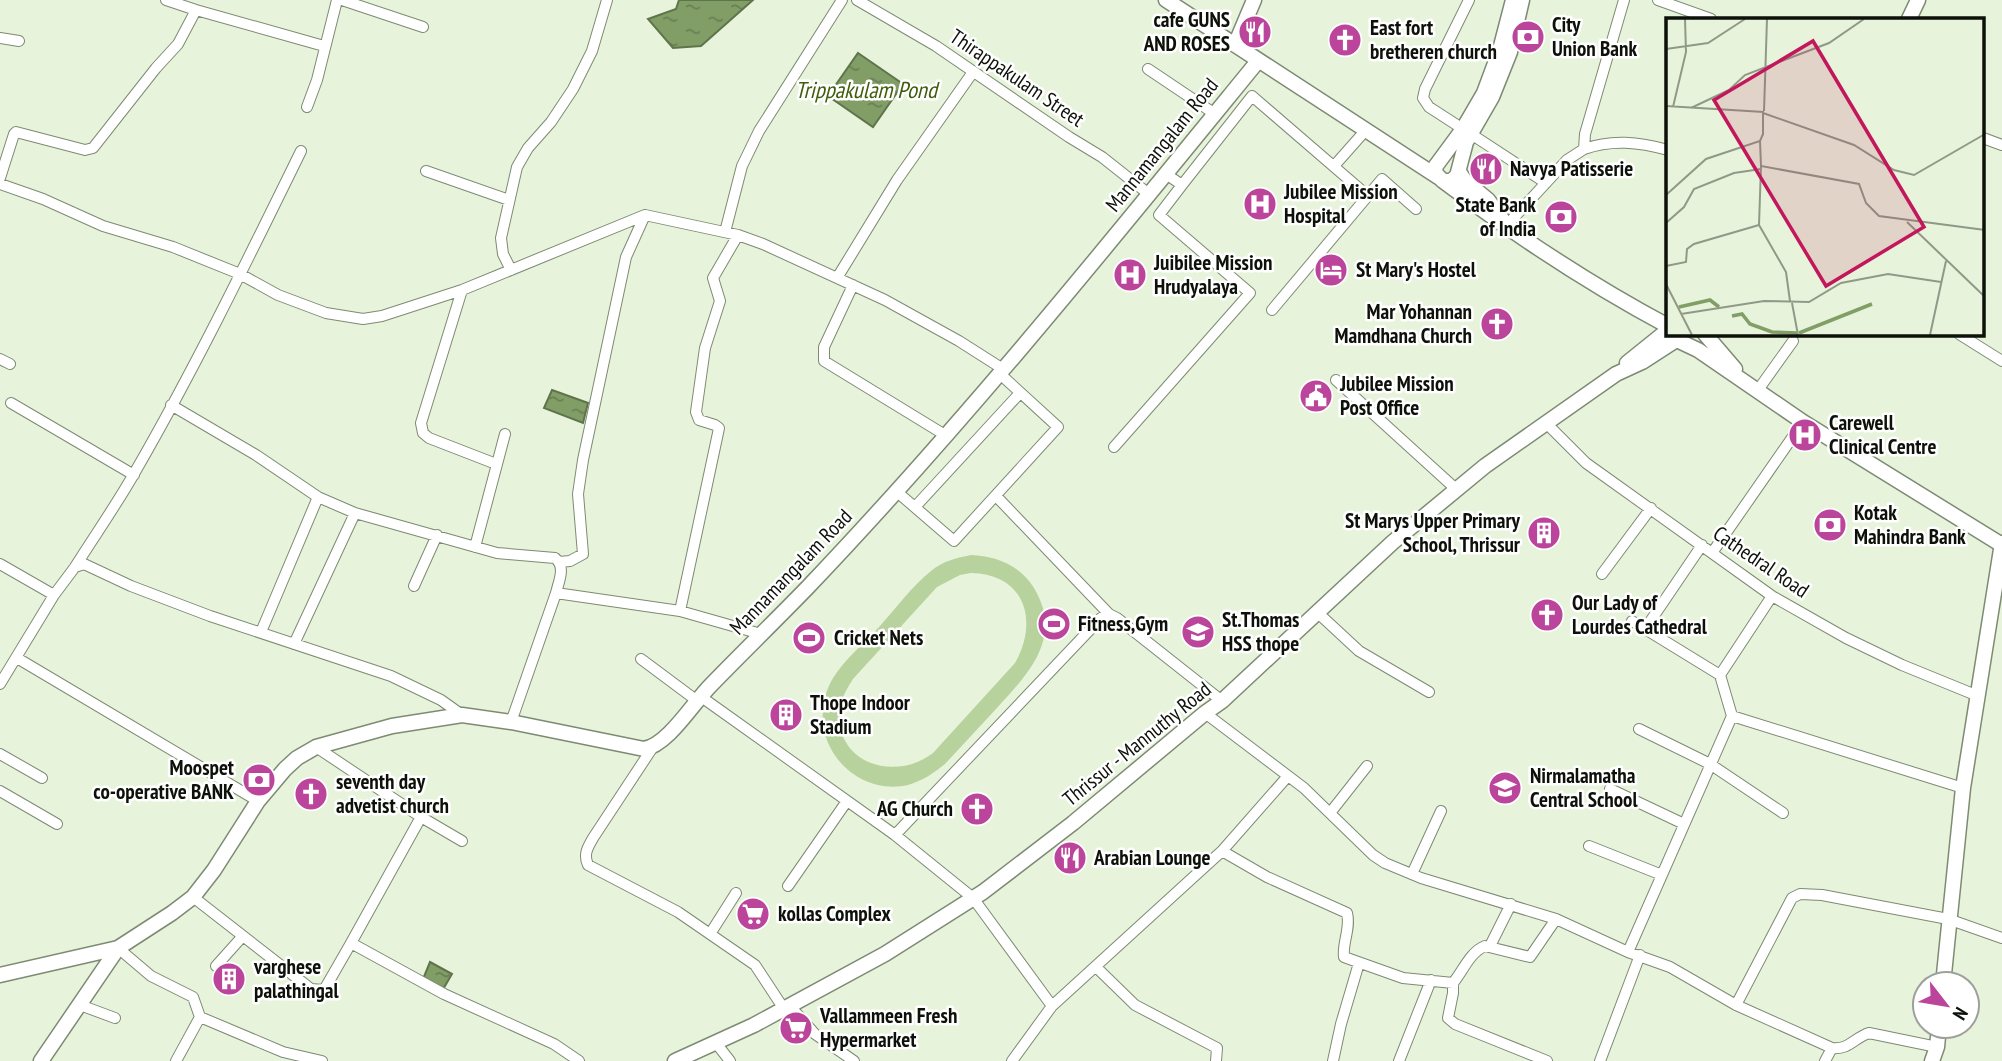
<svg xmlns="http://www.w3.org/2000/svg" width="2002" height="1061" viewBox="0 0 2002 1061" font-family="'PT Sans Narrow',sans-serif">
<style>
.green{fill:#b8d29e;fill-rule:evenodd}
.water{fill:url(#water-ripples);stroke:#5f744b;stroke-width:2}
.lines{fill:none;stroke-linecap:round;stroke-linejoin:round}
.street-casing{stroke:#7e8a73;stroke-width:12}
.secondary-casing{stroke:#7e8a73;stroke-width:17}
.primary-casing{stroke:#7e8a73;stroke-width:17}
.street{stroke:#fff;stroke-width:10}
.secondary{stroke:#fff;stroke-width:14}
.primary{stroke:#fff;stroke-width:14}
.labels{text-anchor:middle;stroke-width:5;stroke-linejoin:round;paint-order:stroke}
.poi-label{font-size:21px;font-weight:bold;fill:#0d1109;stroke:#fff;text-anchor:start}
.street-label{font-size:21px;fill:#0d1109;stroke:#fff}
.water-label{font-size:23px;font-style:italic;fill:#3e5e0b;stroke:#fff}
.inset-river{fill:none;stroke:#829e67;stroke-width:3.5}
.inset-road{fill:none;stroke:#909987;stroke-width:2}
.view{fill:#c2185b;fill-opacity:0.15;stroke:#c2185b;stroke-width:3.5}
.inset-edge{fill:none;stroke:#0d1109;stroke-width:3.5}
</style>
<defs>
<pattern id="water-ripples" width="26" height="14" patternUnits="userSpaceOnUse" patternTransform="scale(1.75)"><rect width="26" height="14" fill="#829e67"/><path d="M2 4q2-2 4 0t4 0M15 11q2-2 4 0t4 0" fill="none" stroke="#697f53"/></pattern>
</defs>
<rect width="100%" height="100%" fill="#e7f4db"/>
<!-- green -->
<path class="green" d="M971,555C996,556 1020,565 1034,588C1064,638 1028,674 996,709C979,727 962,746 945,764C934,773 922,781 908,785C859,796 814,751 824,703C825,694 829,685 833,678C845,659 865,642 880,626C896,608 912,586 931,571C943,561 956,558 971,555ZM971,573C1025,574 1039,621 1015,663L933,753C893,784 829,761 841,704C843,695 848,687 853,679L937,587L960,575Z
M803,624L824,642L815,652L794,633Z"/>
<!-- water -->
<path class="water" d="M679,0H753L701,46L673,48L648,19L676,9Z
M858,53L903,84L873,127L828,96Z
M552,390L588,403L583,423L544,408Z
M430,962L452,974L442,991L423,979Z"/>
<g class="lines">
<defs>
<path id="street" d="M342,0L423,27
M857,0L936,46L1069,137L1102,157L1150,195
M1658,0L1711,19
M196,10L324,46
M0,38L19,41
M1148,69L1215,114
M307,107L317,80L337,0
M1463,129L1429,107L1423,98L1425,89L1469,0
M1471,134L1546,183
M1983,138L2002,145
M1584,149C1612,139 1639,142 1668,150
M1334,166L1365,131
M426,171L509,200
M1166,174L1182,185L1252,96L1368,196
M0,178L14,134L16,132L85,150L93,148L156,68L178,44L196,10L166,0
M0,184L43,199L103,226L173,247L240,274L278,295L326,313L363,319L382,316L462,290L645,215L738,235L763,244L885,300L959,341L1003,369
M1507,225L1567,160L1584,149L1585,134L1624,0
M725,232L742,166L759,131L842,0
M511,270L503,254L501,238L517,167L528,148L551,122L573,89L592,51L607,0
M837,278L897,180L973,72
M853,285L824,347V361L945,435
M462,290L421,423L423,433L429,438L491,462
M1272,310L1382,179L1416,209
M1959,334L2002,361
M0,359L10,364
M1336,380L1457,490
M1758,390L1793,341
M11,403L134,475
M171,405L256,455L318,497L355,513L497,553L555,558C566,567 559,580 556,593
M1546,423L1586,463L1772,596L1846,638L1902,665L1978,696
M1114,447L1250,293L1159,215L1182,185
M896,491L954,541L1058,427L999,373
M996,496L1109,614
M915,507L1020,393
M475,547L505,434
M1712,553L1803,422
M559,562L570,561L583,554L578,494L583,460L626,257L645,215
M0,564L54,595
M75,567C95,535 117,504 135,472C195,368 248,259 301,151
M1602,574L1651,508
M414,586L437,535
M680,611L718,433L719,428L715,425L699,420L696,412L705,348L720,301L713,278L738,235
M1318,613L1359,651L1429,692
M1645,629L1702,545
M261,632L318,497
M294,644L355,513
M17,658L258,801
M641,659L696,700
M1720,675L1772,596
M0,684L54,595L75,567L84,564L131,586L210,616L391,676L441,700L462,715
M700,696L895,835L973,898L1052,1006
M1205,713L1304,788L1373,855L1385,863L1421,878L1556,919L1628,952L1670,967L1736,1005L1832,1048C1849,1050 1854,1038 1869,1033L1937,1047
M1732,716L1963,788
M511,722L556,593L680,611L761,634
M1639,729L1710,764L1783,813
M316,747L421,817L351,943L444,994L554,1044L579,1061
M653,747L593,838C588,847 583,854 588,865L678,912L755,965L784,1009
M0,754L42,778
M1610,789L1684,824
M0,791L57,824
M1330,813L1367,766
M421,817L462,841
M895,835L1101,618L1109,614L1117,618L1222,701
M1589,846L1662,875
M1222,851L1267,877L1347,913C1351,928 1342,943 1344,957L1403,978L1453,983V993L1448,1018L1455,1024L1547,1061
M1412,874L1441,811
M788,886L847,801
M193,897L311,989L324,990L351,943
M710,934L736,893
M1490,946L1511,904
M118,948L151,976L193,997L200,1017L283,1052L322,1061
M1628,952L1732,716L1720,675L1632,621
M216,966L242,937
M1096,967L1135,1005L1217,1048L1216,1061
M1453,983C1463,971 1470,952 1485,946L1530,957L1556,919
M80,1005L115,1018
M1736,1005L1792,898L1800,894L1822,895L1948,919L2002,938
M790,1006L815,1034L854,1061
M716,1043L730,1061
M176,1061L200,1017
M1012,1061L1052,1006L1222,851L1288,776
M1333,1061L1341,1024L1359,963
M1399,1061L1431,980
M1600,1061L1640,955
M1825,1061L1832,1048"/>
<path id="secondary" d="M1166,0L1438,177
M1909,19L1918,0
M1235,45L1254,0
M0,975L118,948L172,913L193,897L214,870L258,801L285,769L297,758L316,747L392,726L462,715L511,722L644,749C668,745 693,703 711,685C743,652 776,620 808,587C967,420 1112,240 1258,61
M1943,984L1963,788L2002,543
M41,1061L118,948
M1932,1061L1937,1047L1939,1026"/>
<path id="primary" d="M1513,0L1500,50L1484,93L1463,129L1435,167L1436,174L1443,181H1451L1457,176L1466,142L1492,97L1510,52L1522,0
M1459,172L1465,181L1488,200L1502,219
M1443,181C1514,234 1589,284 1668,326
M1705,334L1735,369
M1681,342L1698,350L1803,422L2002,545
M1627,363L1668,330
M675,1061L754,1025L885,954L983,892L1073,823L1205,713L1222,701L1393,542L1485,466L1616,374L1642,362L1676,340"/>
</defs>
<!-- street casing -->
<use href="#street" class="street-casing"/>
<!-- secondary casing -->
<use href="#secondary" class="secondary-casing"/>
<!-- primary casing -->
<use href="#primary" class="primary-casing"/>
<!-- street -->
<use href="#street" class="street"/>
<!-- secondary -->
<use href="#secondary" class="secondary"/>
<!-- primary -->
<use href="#primary" class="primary"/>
</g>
<!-- icons -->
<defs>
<symbol id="restaurant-disc" viewBox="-11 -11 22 22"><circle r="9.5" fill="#bc459c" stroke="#fff"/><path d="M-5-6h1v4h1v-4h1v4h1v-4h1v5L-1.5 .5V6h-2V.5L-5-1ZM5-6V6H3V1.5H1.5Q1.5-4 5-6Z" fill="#fff"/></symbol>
<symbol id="bank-disc" viewBox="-11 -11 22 22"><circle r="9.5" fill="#bc459c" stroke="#fff"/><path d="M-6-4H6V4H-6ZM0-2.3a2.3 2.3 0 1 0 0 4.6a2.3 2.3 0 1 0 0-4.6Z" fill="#fff"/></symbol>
<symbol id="church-disc" viewBox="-11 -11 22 22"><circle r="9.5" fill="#bc459c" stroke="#fff"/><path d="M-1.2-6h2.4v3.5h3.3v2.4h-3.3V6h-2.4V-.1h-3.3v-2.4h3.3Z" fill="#fff"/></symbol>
<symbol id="hospital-disc" viewBox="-11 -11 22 22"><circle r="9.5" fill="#bc459c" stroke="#fff"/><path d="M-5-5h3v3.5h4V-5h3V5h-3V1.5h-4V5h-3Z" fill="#fff"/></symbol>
<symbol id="hotel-disc" viewBox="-11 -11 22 22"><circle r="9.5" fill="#bc459c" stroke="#fff"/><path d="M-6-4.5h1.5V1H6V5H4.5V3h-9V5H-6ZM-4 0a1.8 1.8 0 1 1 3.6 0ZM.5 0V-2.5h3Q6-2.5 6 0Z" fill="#fff"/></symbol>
<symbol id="civic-disc" viewBox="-11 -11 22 22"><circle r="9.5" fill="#bc459c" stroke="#fff"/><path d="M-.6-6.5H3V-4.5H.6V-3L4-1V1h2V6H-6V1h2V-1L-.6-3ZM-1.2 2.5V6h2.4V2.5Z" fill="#fff"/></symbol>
<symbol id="building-disc" viewBox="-11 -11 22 22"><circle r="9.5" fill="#bc459c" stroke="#fff"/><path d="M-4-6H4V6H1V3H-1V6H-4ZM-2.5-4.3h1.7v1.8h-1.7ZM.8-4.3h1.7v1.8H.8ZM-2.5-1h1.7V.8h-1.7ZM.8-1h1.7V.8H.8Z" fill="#fff"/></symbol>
<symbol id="stadium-disc" viewBox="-11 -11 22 22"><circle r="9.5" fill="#bc459c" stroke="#fff"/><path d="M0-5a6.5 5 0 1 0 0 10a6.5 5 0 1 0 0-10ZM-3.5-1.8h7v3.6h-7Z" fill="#fff"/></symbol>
<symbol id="school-disc" viewBox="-11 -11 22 22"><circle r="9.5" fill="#bc459c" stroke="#fff"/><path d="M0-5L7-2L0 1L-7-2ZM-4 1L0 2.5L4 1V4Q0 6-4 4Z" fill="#fff"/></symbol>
<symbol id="supermarket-disc" viewBox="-11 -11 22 22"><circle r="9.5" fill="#bc459c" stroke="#fff"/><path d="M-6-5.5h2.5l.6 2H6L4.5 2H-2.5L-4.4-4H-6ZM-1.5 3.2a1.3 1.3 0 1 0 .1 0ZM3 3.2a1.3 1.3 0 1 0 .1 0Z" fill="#fff"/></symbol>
</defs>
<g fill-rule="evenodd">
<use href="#restaurant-disc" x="1236" y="13" width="38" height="38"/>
<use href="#bank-disc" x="1509" y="18" width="38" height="38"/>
<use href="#church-disc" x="1326" y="21" width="38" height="38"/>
<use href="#restaurant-disc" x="1467" y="150" width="38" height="38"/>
<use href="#hospital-disc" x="1241" y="185" width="38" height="38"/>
<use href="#bank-disc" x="1542" y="198" width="38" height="38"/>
<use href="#hotel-disc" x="1312" y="251" width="38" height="38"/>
<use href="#hospital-disc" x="1111" y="256" width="38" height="38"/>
<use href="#church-disc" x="1478" y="305" width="38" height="38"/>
<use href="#civic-disc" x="1297" y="377" width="38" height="38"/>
<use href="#hospital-disc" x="1786" y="416" width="38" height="38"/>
<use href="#bank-disc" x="1811" y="506" width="38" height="38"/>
<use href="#building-disc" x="1525" y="514" width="38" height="38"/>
<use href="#church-disc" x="1528" y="596" width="38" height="38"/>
<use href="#stadium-disc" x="1035" y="605" width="38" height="38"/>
<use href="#school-disc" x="1179" y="613" width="38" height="38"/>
<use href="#stadium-disc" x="790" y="619" width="38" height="38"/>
<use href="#building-disc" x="767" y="696" width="38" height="38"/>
<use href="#bank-disc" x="240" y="761" width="38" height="38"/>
<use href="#school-disc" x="1486" y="769" width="38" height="38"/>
<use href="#church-disc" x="292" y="775" width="38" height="38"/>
<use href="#church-disc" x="958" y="790" width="38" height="38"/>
<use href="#restaurant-disc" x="1051" y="839" width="38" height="38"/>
<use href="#supermarket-disc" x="734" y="895" width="38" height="38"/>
<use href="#building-disc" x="210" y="960" width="38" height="38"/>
<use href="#supermarket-disc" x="777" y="1009" width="38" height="38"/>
</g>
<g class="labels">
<!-- poi labels -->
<g class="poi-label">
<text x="1230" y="27" text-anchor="end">cafe GUNS<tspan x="1230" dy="24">AND ROSES</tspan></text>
<text x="1552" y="32">City<tspan x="1552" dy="24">Union Bank</tspan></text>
<text x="1370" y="35">East fort<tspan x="1370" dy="24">bretheren church</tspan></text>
<text x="1510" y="176">Navya Patisserie</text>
<text x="1284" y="199">Jubilee Mission<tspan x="1284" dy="24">Hospital</tspan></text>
<text x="1536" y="212" text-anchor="end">State Bank<tspan x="1536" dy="24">of India</tspan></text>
<text x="1154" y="270">Juibilee Mission<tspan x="1154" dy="24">Hrudyalaya</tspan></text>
<text x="1356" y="277">St Mary's Hostel</text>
<text x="1472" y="319" text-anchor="end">Mar Yohannan<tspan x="1472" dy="24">Mamdhana Church</tspan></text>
<text x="1340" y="391">Jubilee Mission<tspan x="1340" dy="24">Post Office</tspan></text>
<text x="1829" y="430">Carewell<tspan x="1829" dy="24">Clinical Centre</tspan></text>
<text x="1854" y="520">Kotak<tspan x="1854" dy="24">Mahindra Bank</tspan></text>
<text x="1520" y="528" text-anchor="end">St Marys Upper Primary<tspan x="1520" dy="24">School, Thrissur</tspan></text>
<text x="1572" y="610">Our Lady of<tspan x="1572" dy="24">Lourdes Cathedral</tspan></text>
<text x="1222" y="627">St.Thomas<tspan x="1222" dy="24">HSS thope</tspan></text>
<text x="1078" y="631">Fitness,Gym</text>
<text x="834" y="645">Cricket Nets</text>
<text x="810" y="710">Thope Indoor<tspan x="810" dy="24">Stadium</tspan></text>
<text x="234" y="775" text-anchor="end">Moospet<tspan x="234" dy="24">co-operative BANK</tspan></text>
<text x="1530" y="783">Nirmalamatha<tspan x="1530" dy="24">Central School</tspan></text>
<text x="336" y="789">seventh day<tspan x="336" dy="24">advetist church</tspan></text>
<text x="953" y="816" text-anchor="end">AG Church</text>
<text x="1094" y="865">Arabian Lounge</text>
<text x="778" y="921">kollas Complex</text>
<text x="254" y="974">varghese<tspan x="254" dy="24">palathingal</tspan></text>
<text x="820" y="1023">Vallammeen Fresh<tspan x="820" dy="24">Hypermarket</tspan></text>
</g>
<!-- street labels -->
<g class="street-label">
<text transform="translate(1017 78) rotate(34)" y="7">Thirappakulam Street</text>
<text transform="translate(1162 145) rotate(-51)" y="7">Mannamangalam Road</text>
<text transform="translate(1761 562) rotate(34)" y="7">Cathedral Road</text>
<text transform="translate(791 572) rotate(-46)" y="7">Mannamangalam Road</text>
<text transform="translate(1137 744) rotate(-39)" y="7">Thrissur - Mannuthy Road</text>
</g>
<!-- water labels -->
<g class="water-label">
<text x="866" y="98">Trippakulam Pond</text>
</g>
</g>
<!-- overview -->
<g transform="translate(1666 18)">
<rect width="318" height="318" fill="#e7f4db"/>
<path class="inset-river" d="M13,289L44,282L53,289M66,298L76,296L84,306L106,314L131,315M133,315L206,286"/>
<path class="inset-road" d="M0,31L42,25L79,1M0,88L98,94M7,89L20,34L19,1M25,90L63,72L79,57L163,25L198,1M98,93L101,1M97,95L188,127L228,152L248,157L319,116M97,117V95M94,123L95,148L193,166L200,185L213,198L319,212M95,148L93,207L120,254L124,283M0,177L40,141L94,123L97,116M241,204L319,279M0,205L18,189L28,171L68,155L95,151M0,248L20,244L21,231L28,226L93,207M0,266L26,317M126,285L132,317M15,296L98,283L143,284L175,265L222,256L275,264M264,317L280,243"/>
<path class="view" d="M147,23L258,209L160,268L48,82Z"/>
<rect width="318" height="318" class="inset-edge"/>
</g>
<!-- north arrow -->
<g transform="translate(1946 1005) rotate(121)"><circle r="33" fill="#ffffff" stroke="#9ea09d" stroke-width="2"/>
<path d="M0-5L12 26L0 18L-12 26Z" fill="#bc459c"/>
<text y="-10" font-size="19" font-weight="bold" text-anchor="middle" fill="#0d1109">N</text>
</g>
</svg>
